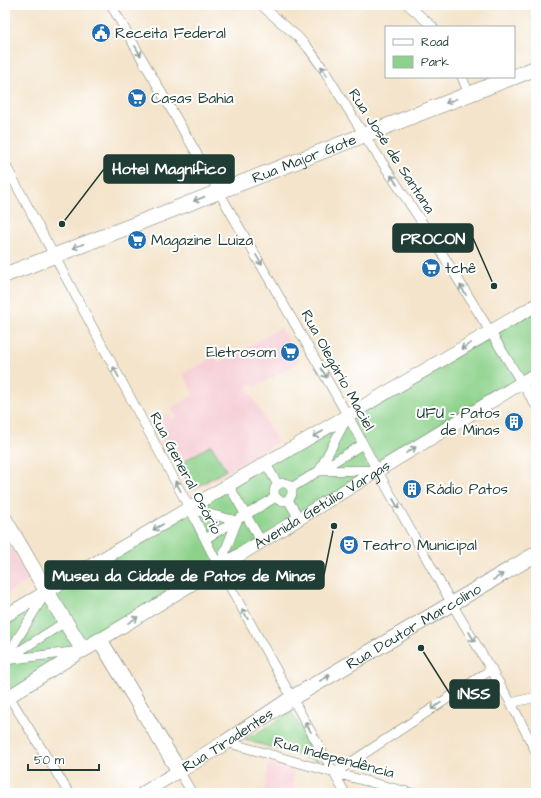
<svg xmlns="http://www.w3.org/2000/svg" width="541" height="798" viewBox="0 0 541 798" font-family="'Architects Daughter',sans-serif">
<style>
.built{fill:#f6cfd7}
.green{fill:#8dd28b;stroke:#568860}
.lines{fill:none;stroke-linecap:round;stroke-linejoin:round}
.street-casing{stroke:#6a7769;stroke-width:10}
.secondary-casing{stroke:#6a7769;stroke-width:14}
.primary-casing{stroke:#6a7769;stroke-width:16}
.street{stroke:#fff;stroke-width:9}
.secondary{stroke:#fff;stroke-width:13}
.primary{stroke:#fff;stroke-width:15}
.oneway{stroke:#8f9e9a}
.labels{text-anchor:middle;stroke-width:4;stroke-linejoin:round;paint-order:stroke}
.poi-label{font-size:15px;fill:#1f3d34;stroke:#fff;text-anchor:start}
.street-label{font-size:15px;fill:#1f3d34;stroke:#fff}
.leader{fill:none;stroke:#1f3d34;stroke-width:1.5}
.callout-dot{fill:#1f3d34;stroke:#fff;stroke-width:1.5}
.callout{fill:#1f3d34;stroke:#1f3d34;stroke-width:1.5}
.callout-label{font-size:16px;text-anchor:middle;font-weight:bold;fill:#fff}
</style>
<rect width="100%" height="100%" fill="#fff"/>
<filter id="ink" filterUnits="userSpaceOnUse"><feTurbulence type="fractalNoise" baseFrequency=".025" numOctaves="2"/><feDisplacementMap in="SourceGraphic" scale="8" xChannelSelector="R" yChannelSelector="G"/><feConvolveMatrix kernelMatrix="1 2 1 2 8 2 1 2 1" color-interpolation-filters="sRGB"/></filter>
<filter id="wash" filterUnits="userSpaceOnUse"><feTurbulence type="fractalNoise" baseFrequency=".012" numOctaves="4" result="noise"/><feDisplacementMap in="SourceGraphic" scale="16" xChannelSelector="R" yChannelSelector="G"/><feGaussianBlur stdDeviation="0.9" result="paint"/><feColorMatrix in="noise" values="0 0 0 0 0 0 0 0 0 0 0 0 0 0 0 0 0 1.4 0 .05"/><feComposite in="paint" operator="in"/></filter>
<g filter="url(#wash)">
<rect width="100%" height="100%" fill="#f4e4cb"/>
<!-- built -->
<path class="built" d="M281,328L300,362L254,388L252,384L247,387L278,442L193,492L152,421L168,413L172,419L176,417L171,408L194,395L183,374L215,356L219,363Z
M5,538L29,580L5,595Z
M269,761L293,767L294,793H264Z"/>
<!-- green -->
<path class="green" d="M536,305V374L5,699V616Z
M211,445L226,470L193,489L178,465Z
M292,712L318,761L245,740Z"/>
</g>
<g filter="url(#ink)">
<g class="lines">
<defs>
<path id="street" d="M111,5L348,416L377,470L452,604L511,703L536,752
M261,5L299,38L309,49L324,70L364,135L435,242L536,406
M408,5L433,27
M462,77L469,94
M5,164L190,509L219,567L345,793
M348,416L319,471L377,470
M266,464L278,485
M274 492a9 9 0 1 1 18 0a9 9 0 1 1-18 0Z
M229,486L261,541
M291,488L363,444
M288,500L299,518
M190,509L237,521L219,567
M205,539L276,497
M5,659L45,594
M7,659L65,622
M5,660L80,651
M5,690L69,793
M511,703L536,697
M226,742L335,773L412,793
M179,771L192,793
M335,773L492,669"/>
<g id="secondary">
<path d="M5,616L536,305"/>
<path id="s1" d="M100,640L536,374"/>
<path d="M5,699L83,650"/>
<path d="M143,793L179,771"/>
</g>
<g id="primary">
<path d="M514,77L536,68"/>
<path id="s2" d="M5,275L513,77"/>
<path id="s3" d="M5,520L47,592L83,650L100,640L179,771L226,742L292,698L536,554"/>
</g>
</defs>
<!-- street casing -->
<use href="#street" class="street-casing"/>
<!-- secondary casing -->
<use href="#secondary" class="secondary-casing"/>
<!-- primary casing -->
<use href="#primary" class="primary-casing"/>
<!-- street -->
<use href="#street" class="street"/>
<!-- secondary -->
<use href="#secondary" class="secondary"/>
<!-- primary -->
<use href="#primary" class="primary"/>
</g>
<!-- one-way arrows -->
<defs><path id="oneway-shaft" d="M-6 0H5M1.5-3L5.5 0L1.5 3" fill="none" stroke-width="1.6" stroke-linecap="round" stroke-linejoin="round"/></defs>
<g class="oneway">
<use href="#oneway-shaft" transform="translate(138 51) rotate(60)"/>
<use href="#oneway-shaft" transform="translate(324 71) rotate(-123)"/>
<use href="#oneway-shaft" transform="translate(451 101) rotate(158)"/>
<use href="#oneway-shaft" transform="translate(394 180) rotate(-123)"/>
<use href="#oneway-shaft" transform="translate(199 199) rotate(159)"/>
<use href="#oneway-shaft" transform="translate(78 246) rotate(158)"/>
<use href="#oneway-shaft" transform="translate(259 260) rotate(60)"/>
<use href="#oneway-shaft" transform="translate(463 290) rotate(-121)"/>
<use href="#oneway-shaft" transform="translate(466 346) rotate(149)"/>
<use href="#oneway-shaft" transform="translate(116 372) rotate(-118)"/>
<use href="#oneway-shaft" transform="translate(324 373) rotate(60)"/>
<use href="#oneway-shaft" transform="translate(318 434) rotate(150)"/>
<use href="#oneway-shaft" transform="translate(411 450) rotate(-31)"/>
<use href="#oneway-shaft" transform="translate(178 486) rotate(-118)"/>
<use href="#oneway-shaft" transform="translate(396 504) rotate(61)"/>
<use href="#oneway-shaft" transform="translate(158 527) rotate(150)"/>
<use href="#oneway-shaft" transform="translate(498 577) rotate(-31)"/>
<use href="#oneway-shaft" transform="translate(245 614) rotate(-119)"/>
<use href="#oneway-shaft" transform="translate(133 620) rotate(-32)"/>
<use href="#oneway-shaft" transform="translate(472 637) rotate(59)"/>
<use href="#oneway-shaft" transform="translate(325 678) rotate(-30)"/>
<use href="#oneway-shaft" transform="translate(436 706) rotate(146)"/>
<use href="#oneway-shaft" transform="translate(308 727) rotate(-120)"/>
</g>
</g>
<!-- icons -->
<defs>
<symbol id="civic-disc" viewBox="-11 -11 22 22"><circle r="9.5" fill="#1f6fb2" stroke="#fff"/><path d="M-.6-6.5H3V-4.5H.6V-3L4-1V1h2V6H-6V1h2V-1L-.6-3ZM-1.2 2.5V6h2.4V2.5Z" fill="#fff"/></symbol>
<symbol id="supermarket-disc" viewBox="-11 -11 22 22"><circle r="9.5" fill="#1f6fb2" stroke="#fff"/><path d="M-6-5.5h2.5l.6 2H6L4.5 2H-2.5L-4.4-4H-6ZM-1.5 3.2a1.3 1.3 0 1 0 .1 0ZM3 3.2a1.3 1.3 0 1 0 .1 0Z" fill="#fff"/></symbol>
<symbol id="building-disc" viewBox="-11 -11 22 22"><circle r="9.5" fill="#1f6fb2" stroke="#fff"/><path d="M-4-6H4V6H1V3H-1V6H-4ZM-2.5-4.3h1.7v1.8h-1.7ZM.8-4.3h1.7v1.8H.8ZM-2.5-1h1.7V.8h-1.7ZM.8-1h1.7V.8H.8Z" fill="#fff"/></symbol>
<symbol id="theatre-disc" viewBox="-11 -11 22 22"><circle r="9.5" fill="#1f6fb2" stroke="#fff"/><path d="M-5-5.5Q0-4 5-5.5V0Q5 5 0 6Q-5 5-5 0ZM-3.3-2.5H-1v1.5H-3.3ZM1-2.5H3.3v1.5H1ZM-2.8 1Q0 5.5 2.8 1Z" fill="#fff"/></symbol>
</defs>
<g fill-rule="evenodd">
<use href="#civic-disc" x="90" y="22" width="22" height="22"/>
<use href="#supermarket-disc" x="126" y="87" width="22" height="22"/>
<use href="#supermarket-disc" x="126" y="229" width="22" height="22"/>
<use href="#supermarket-disc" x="420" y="257" width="22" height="22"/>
<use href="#supermarket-disc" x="279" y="341" width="22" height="22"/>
<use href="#building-disc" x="503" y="411" width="22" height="22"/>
<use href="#building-disc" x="401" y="478" width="22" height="22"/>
<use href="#theatre-disc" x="338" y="534" width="22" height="22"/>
</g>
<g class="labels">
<!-- poi labels -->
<g class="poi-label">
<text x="115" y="38">Receita Federal</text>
<text x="151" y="103">Casas Bahia</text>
<text x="151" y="245">Magazine Luiza</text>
<text x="445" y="273">tchê</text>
<text x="276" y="357" text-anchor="end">Eletrosom</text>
<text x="500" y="418" text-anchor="end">UFU - Patos<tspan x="500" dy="17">de Minas</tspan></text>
<text x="426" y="494">Rádio Patos</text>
<text x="363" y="550">Teatro Municipal</text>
</g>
<!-- street labels -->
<g class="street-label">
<text transform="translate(392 151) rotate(57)" y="5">Rua José de Santana</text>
<text dy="5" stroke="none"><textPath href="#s2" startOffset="321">Rua Major Gote</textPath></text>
<text transform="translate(338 370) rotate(61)" y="5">Rua Olegário Maciel</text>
<text transform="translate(186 473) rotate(62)" y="5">Rua General Osório</text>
<text dy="5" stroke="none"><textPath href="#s1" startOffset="260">Avenida Getúlio Vargas</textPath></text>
<text dy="5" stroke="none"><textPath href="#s3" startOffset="600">Rua Doutor Marcolino</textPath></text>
<text dy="5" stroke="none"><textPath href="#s3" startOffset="382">Rua Tiradentes</textPath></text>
<text transform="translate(334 757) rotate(15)" y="5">Rua Independência</text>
</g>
</g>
<!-- callouts -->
<path class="leader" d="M62 224L104 169M494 286L473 238M334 526L324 575M421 648L450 694"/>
<g class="callout-dot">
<circle cx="62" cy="224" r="4"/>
<circle cx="494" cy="286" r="4"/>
<circle cx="334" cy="526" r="4"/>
<circle cx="421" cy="648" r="4"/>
</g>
<g class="callout">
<rect x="104" y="155" width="130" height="28" rx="4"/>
<rect x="393" y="224" width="80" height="28" rx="4"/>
<rect x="45" y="561" width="279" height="28" rx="4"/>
<rect x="450" y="680" width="49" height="28" rx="4"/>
</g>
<g class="callout-label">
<text x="169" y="174">Hotel Magnífico</text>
<text x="433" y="244">PROCON</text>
<text x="184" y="581">Museu da Cidade de Patos de Minas</text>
<text x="474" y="699">INSS</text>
</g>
<!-- margin -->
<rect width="541" height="798" fill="none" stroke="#fff" stroke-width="20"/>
<!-- legend -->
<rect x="385" y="26" width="130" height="52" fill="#ffffff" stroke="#a5b1ae"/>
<rect x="393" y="39" width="20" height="6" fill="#ffffff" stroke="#a5b1ae"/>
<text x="421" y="46" font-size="12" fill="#1f3d34">Road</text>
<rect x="393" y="56" width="20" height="12" fill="#8dd28b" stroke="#a5b1ae"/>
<text x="421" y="66" font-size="12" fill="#1f3d34">Park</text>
<!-- scale -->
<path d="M28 764v6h71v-6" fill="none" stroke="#1f3d34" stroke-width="2"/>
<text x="34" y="764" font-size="12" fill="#1f3d34" stroke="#ffffff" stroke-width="3" paint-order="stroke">50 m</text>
</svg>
